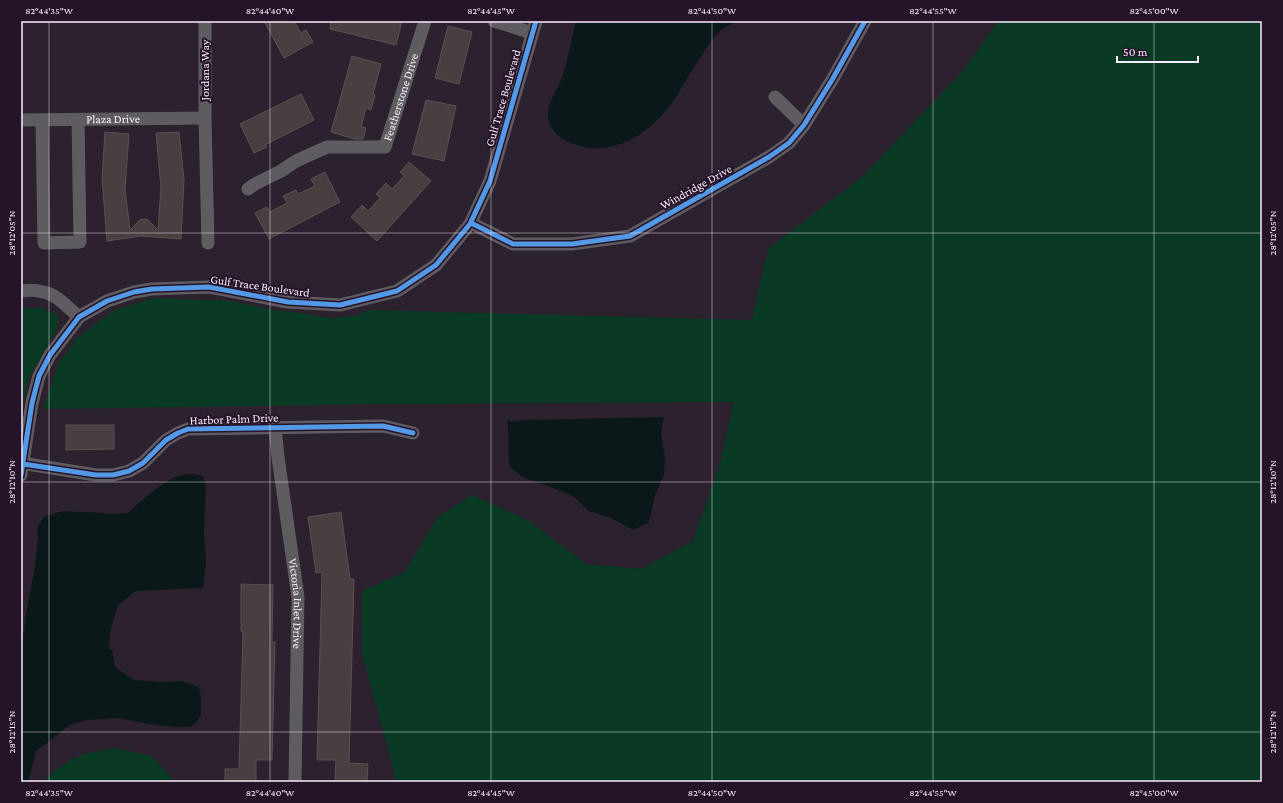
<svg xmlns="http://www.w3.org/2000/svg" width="1283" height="803" viewBox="0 0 1283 803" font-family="'Crimson Pro',serif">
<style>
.green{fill:#093b24}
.water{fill:#0b181a}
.building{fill:#483f41;stroke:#5a5151}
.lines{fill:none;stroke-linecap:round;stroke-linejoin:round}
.minor{stroke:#5f5c61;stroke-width:13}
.cycleway-casing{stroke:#251329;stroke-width:8}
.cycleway{stroke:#5399e6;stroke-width:5}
.ticks{fill:none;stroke:#f9ecfb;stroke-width:1;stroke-opacity:0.45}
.labels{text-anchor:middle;stroke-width:4;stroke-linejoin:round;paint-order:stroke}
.street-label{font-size:12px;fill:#f9ecfb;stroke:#251329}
.neatline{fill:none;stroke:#f9ecfb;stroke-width:1.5}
.ticks-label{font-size:10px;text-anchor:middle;fill:#f9ecfb}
</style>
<rect width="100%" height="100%" fill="#2c212e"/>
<!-- green -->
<path class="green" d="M998,21H1262V782H395L394,771L362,653V591L405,572L438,517L472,495L529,521L586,564L642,569L693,541L720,464L734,402L384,404L43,409L58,365L77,338L113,311L153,298L232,301L272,310L301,313L329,318L356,316L367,310L752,320L768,249L863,176L964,70Z
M21,308H42L58,316L57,329L28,379L21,417Z
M116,748L151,756L172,778L173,782H45C50,771 71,760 82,755C93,751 105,750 116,748Z"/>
<!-- water -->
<path class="water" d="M576,21H736L720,31L712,40C702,54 693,69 684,83C679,91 675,100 669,107C647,135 611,158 574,144C562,140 549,131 548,117C547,104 556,92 561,80C564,74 565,66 567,60C570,47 573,34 576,21Z
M664,417L661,433L665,458L664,475L655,495L650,518L648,523L635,529H631L611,518L589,511L573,496L543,484L524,478L510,467C507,452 510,436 507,421L509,420L511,422L524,420Z
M194,474L203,476L206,486L204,531L206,564L203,588L136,591L118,605L111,628L109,645L110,650H112L115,667L134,680L162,682L181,681L199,687L201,696V714L196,723L190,727H175L156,725L117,718L87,720L70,725L36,751L28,782H21V652L26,615L35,566L38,537L37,527L44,517L63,511L103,513L110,514L128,513C139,502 166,478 182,475C186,474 190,474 194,474Z"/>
<!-- building -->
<path class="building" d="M264,21H294L301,33L306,30L313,42L284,58Z
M331,21H402L396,45L330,29Z
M448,26L472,32L459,84L435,78Z
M352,56L381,64L373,94L375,95L371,110L366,108L361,127L366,128L363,139H354L331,132Z
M301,94L314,120L265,145L267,147L254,153L240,124Z
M426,100L456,106L444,161L412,154Z
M105,132L129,134L125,189L130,230L140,220L147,219L158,230L161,188L156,133L179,132L184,179L181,239L141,236L107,241L102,178Z
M409,162L431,181L377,241L351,217L362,205L368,211L380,198L376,194L386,183L392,189L404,176L400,172Z
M325,172L340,202L269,239L255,213L267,207L270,212L287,203L283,196L296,190L298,194L315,186L311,179Z
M66,425H114V449L66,450Z
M341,512L350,579H354L349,763L368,764L367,782H335L336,760H317L322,572L316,573L308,517Z
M241,584L273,585L272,642H275L272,760H256V782H225V769H239L243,631H241Z"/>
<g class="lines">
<!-- minor -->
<g class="minor">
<path d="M205,21V118L208,243"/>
<path d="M494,21L532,33"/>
<path d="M775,97L804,125"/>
<path id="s1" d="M21,120L205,118"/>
<path d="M42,120L44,243L80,242L78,120"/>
<path id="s2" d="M248,189L255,184L281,171L296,161L327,147H385L425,21"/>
<path d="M471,223L513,244H572L630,236L769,157L789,143L804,125L832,80L865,21"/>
<path d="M21,291C28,290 36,290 43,292C57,294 68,308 79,317"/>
<path id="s3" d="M275,427L278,457L298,597L295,782"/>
<path d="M21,463L96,475H113L129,471L143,463L166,440L178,433L188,429L383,426L413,433"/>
<path d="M21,475L32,403L39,376L50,355L79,317L107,301L134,292L152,289L209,287L288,302L340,305L397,291L436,265L470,224L490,181L536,21"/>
</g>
<defs>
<path id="cycleway" d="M471,223L513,244H572L630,236L769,157L789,143L804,125L832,80L865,21
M23,464L96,475H113L129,471L143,463L166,440L178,433L188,429L383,426L413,433
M21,475L32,403L39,376L50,355L79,317L107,301L134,292L152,289L209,287L288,302L340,305L397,291L436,265L470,224L490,181L536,21"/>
</defs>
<!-- cycleway casing -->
<use href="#cycleway" class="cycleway-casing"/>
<!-- cycleway -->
<use href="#cycleway" class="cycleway"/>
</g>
<!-- ticks -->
<path class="ticks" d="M49,21V782M270,21V782M491,21V782M712,21V782M933,21V782M1154,21V782M21,233H1262M21,482H1262M21,732H1262"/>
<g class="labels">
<!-- street labels -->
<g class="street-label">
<text transform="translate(205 70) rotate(-90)" y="4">Jordana Way</text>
<text dy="4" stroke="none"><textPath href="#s2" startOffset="200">Featherstone Drive</textPath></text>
<text transform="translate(503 98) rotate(-74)" y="4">Gulf Trace Boulevard</text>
<text dy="4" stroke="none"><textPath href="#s1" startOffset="92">Plaza Drive</textPath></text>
<text transform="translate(696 187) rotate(-29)" y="4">Windridge Drive</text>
<text transform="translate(260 286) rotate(8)" y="4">Gulf Trace Boulevard</text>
<text transform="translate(234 419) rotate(-2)" y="4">Harbor Palm Drive</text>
<text dy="4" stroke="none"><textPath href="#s3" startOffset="178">Victoria Inlet Drive</textPath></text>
</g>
</g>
<!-- border -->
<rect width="1283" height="803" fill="none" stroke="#251329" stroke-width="44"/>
<!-- scale -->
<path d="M1117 56v6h81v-6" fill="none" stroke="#f9ecfb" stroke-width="2"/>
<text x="1123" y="56" font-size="12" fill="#f9ecfb" stroke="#251329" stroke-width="3" paint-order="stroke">50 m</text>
<rect x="22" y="22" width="1239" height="759" class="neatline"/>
<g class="ticks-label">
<text x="49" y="14">82°44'35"W</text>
<text x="270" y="14">82°44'40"W</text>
<text x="491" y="14">82°44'45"W</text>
<text x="712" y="14">82°44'50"W</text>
<text x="933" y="14">82°44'55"W</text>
<text x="1154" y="14">82°45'00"W</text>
<text transform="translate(1272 233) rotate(-90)" y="4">28°12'05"N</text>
<text transform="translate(11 233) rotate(-90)" y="4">28°12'05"N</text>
<text transform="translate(1272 482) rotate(-90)" y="4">28°12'10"N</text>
<text transform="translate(11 482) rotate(-90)" y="4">28°12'10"N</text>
<text transform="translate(1272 732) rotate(-90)" y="4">28°12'15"N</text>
<text transform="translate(11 732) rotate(-90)" y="4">28°12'15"N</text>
<text x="49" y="796">82°44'35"W</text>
<text x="270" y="796">82°44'40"W</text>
<text x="491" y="796">82°44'45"W</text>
<text x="712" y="796">82°44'50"W</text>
<text x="933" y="796">82°44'55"W</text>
<text x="1154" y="796">82°45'00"W</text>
</g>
</svg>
